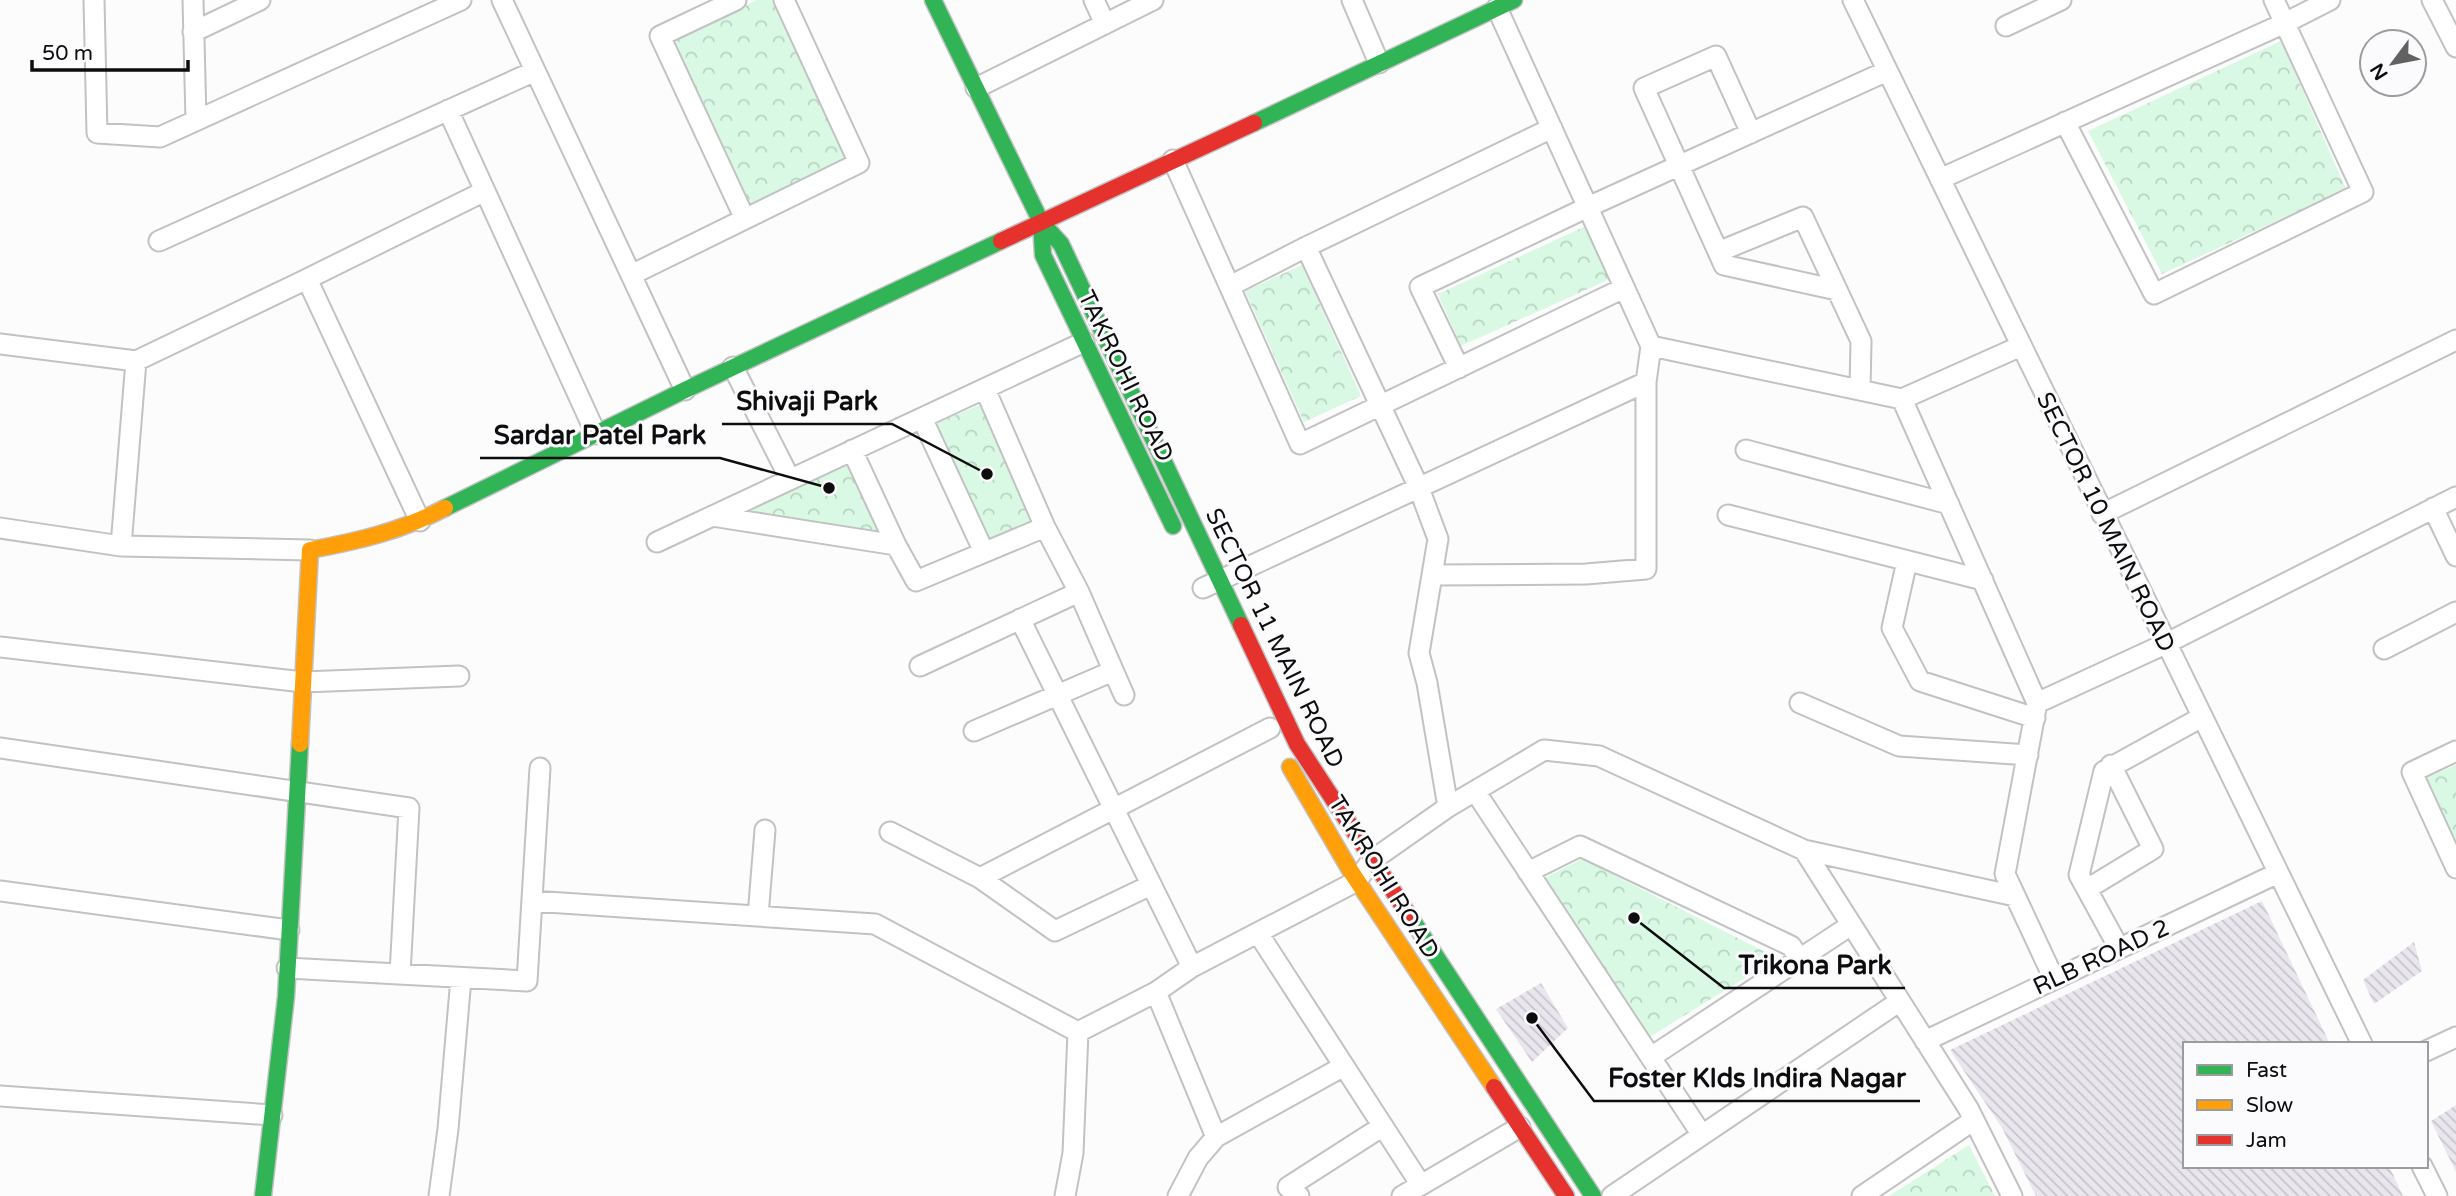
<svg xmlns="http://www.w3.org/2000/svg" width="2456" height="1196" viewBox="0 0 2456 1196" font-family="'Varela Round',sans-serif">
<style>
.park{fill:url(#park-crowns)}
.building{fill:url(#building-back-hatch)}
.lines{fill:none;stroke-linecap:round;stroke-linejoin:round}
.street-casing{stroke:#c2c2c2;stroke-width:23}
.fast-casing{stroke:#c2c2c2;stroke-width:19}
.slow-casing{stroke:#c2c2c2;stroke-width:19}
.jam-casing{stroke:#c2c2c2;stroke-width:19}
.street{stroke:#fff;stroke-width:19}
.fast{stroke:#30b455;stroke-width:16}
.slow{stroke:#ff9f0a;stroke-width:16}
.jam{stroke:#e5322d;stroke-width:16}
.labels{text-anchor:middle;stroke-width:6;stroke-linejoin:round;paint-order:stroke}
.street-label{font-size:24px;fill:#0d0d0d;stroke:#fbfbfd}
.leader{fill:none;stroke:#0d0d0d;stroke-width:2.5}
.callout-dot{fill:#0d0d0d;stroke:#fbfbfd;stroke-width:2.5}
.callout-label{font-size:26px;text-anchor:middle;font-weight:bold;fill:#0d0d0d;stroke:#fbfbfd;stroke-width:6;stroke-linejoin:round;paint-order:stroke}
</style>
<defs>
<pattern id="park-crowns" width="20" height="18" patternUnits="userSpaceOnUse" patternTransform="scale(1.75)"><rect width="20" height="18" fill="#d9f9e4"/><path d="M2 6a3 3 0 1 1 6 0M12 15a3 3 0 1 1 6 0" fill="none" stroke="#b9d4c2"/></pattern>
<pattern id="building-back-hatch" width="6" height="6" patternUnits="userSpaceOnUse" patternTransform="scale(1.75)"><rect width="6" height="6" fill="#eae6ee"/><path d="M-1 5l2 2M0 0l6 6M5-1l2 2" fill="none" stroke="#c8c4cb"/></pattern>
</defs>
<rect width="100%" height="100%" fill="#fcfcfc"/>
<!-- park -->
<path class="park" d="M757,0H772L847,160L752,207L670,41Z
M2281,41L2346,189L2162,274L2088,131Z
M1586,226L1610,279L1461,346L1438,294Z
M1302,265L1361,396L1304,422L1245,291Z
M984,403L1037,524L991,544L935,424Z
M851,461L888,540L737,516Z
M2456,765V842L2426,778Z
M1582,859L1777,958L1648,1038L1543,879Z
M1969,1145L1995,1196H1889Z"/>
<!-- building -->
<path class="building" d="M2262,901L2330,1044H2185V1166H2389L2403,1196H2036L2002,1128L1950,1050Z
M2414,942L2422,971L2374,1004L2363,980Z
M1541,983L1568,1028L1532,1062L1496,1009Z
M2456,1105V1172L2431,1121Z"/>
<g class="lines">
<defs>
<path id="street" d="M94,0L97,133L160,137L461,0
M193,0L196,120
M502,0L685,390
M736,0L660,36L745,219
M1094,0L1105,24
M1352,0L1379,63
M1853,0L2362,1044
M2432,0L2456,47
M1497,8L1651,346L1902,399L2021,346
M2006,26L2061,0
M193,32L260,0
M976,88L1153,0
M448,110L596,434
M2065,122L2154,294L2363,192L2274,0
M1751,133L1716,56L1644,88L1724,265L1837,290
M1173,160L1300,444L1624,288
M1940,179L2285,23L2330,0
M159,241L535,71
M1306,247L1419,488L1438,539L1419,653L1427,683L1448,807
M1718,252L1803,217L1861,341L1860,390
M631,275L859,163L784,0
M307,279L485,191
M1230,286L1306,247L1552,128
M0,344L136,361L121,546
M136,361L307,279L420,521
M733,367L790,479
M1459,368L1420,287L1588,207L1887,71
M1902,399L2037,703L2005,874L2054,979
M922,418L984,552
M1746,450L1949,504
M2433,508L2456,556
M2102,514L2456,340
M1728,515L1983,580
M712,516L896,545L852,450
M0,528L121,546L310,550
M657,542L1084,342
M896,545L916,581L1045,527L985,389
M1907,561L1892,628L1920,681L2035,718
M1432,575L1586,574L1646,569V382
M1203,588L1646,382L1651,346
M1079,592L1124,695
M1020,619L1192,967L1357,881L1371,861L1448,807L1544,750L1599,756L1804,850L2015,896
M0,647L303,682L459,676
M2384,649L2456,612
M920,666L1079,592L1045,527
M1800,703L1899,746L2028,755
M2037,703L2165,644L2456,497
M974,731L1113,671
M0,748L409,808L400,974
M2456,751L2412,772L2456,868
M1475,791L1702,1135
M890,832L980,878L1055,931L1151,885
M1804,850L1968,1108L2012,1196
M1528,872L1580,846L1791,946L1800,959
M980,878L1270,728
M2087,889L2153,849L2111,765
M0,891L289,930
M532,901L875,924L1078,1032L1156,992
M758,916L765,830
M1258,933L1421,1185L1520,1127
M2119,948L2079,875L2104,771L2202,717
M1192,967L1156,992L1216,1137L1344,1066
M287,968L527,981L540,768
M1925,1041L2278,873
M2426,1051L2456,1037
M1651,1057L1851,925
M0,1096L272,1115
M2422,1166L2437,1196
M439,1196L448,1129L461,978
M1065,1196L1073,1153L1078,1032
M1178,1196L1198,1158L1216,1137
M1299,1196L1288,1187L1383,1126
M1402,1196L1421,1185
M1612,1196L1900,1001
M1862,1196L1974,1120"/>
<path id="fast" d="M933,0L1041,222L1061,244L1241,625
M1254,123L1514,0
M1041,222L1043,255L1173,526
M445,508L685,390L1001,241
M1412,920L1593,1196
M263,1196L286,997L300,744"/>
<path id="slow" d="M300,744L310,550C359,541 401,531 445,508
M1290,767L1350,870L1494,1087"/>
<path id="jam" d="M1001,241L1254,123
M1241,625L1297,744L1412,920
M1494,1087L1566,1196"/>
</defs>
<!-- street casing -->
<use href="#street" class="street-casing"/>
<!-- fast casing -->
<use href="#fast" class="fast-casing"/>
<!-- slow casing -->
<use href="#slow" class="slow-casing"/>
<!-- jam casing -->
<use href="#jam" class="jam-casing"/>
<!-- street -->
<use href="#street" class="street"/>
<!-- fast -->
<use href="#fast" class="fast"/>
<!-- slow -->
<use href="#slow" class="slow"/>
<!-- jam -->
<use href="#jam" class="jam"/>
</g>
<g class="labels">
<!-- street labels -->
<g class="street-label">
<text transform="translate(1126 376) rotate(64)" y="8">TAKROHI ROAD</text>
<text transform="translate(2106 522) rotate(64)" y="8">SECTOR 10 MAIN ROAD</text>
<text transform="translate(1275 638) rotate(64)" y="8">SECTOR 11 MAIN ROAD</text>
<text transform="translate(1384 877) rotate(58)" y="8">TAKROHI ROAD</text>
<text transform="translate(2101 957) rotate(-25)" y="8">RLB ROAD 2</text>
</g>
</g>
<!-- callouts -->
<path class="leader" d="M987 474L892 424H722M829 488L720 458H480M1634 918L1724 988H1905M1532 1018L1594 1101H1920"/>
<g class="callout-dot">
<circle cx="987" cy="474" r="7"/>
<circle cx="829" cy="488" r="7"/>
<circle cx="1634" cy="918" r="7"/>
<circle cx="1532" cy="1018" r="7"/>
</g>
<g class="callout-label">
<text x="807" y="410">Shivaji Park</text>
<text x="600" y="444">Sardar Patel Park</text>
<text x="1815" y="974">Trikona Park</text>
<text x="1757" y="1087">Foster KIds Indira Nagar</text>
</g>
<!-- legend -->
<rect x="2183" y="1042" width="245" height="126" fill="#fbfbfd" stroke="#9c9c9d" stroke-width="2"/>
<rect x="2197" y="1065" width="35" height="10" fill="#30b455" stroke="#9c9c9d" stroke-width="2"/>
<text x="2246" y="1077" font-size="21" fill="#0d0d0d">Fast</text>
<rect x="2197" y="1100" width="35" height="10" fill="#ff9f0a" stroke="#9c9c9d" stroke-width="2"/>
<text x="2246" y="1112" font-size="21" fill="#0d0d0d">Slow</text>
<rect x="2197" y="1135" width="35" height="10" fill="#e5322d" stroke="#9c9c9d" stroke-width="2"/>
<text x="2246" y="1147" font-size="21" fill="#0d0d0d">Jam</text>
<!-- north arrow -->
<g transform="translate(2393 63) rotate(238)"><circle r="33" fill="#fbfbfd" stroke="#9c9c9d" stroke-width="2"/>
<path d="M0-5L12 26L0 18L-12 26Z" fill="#616161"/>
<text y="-10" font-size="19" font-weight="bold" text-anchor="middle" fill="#0d0d0d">N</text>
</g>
<!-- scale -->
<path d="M32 60v10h156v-10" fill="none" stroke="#0d0d0d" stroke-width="3.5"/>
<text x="42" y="60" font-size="21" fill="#0d0d0d" stroke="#fbfbfd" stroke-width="5" paint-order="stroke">50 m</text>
</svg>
